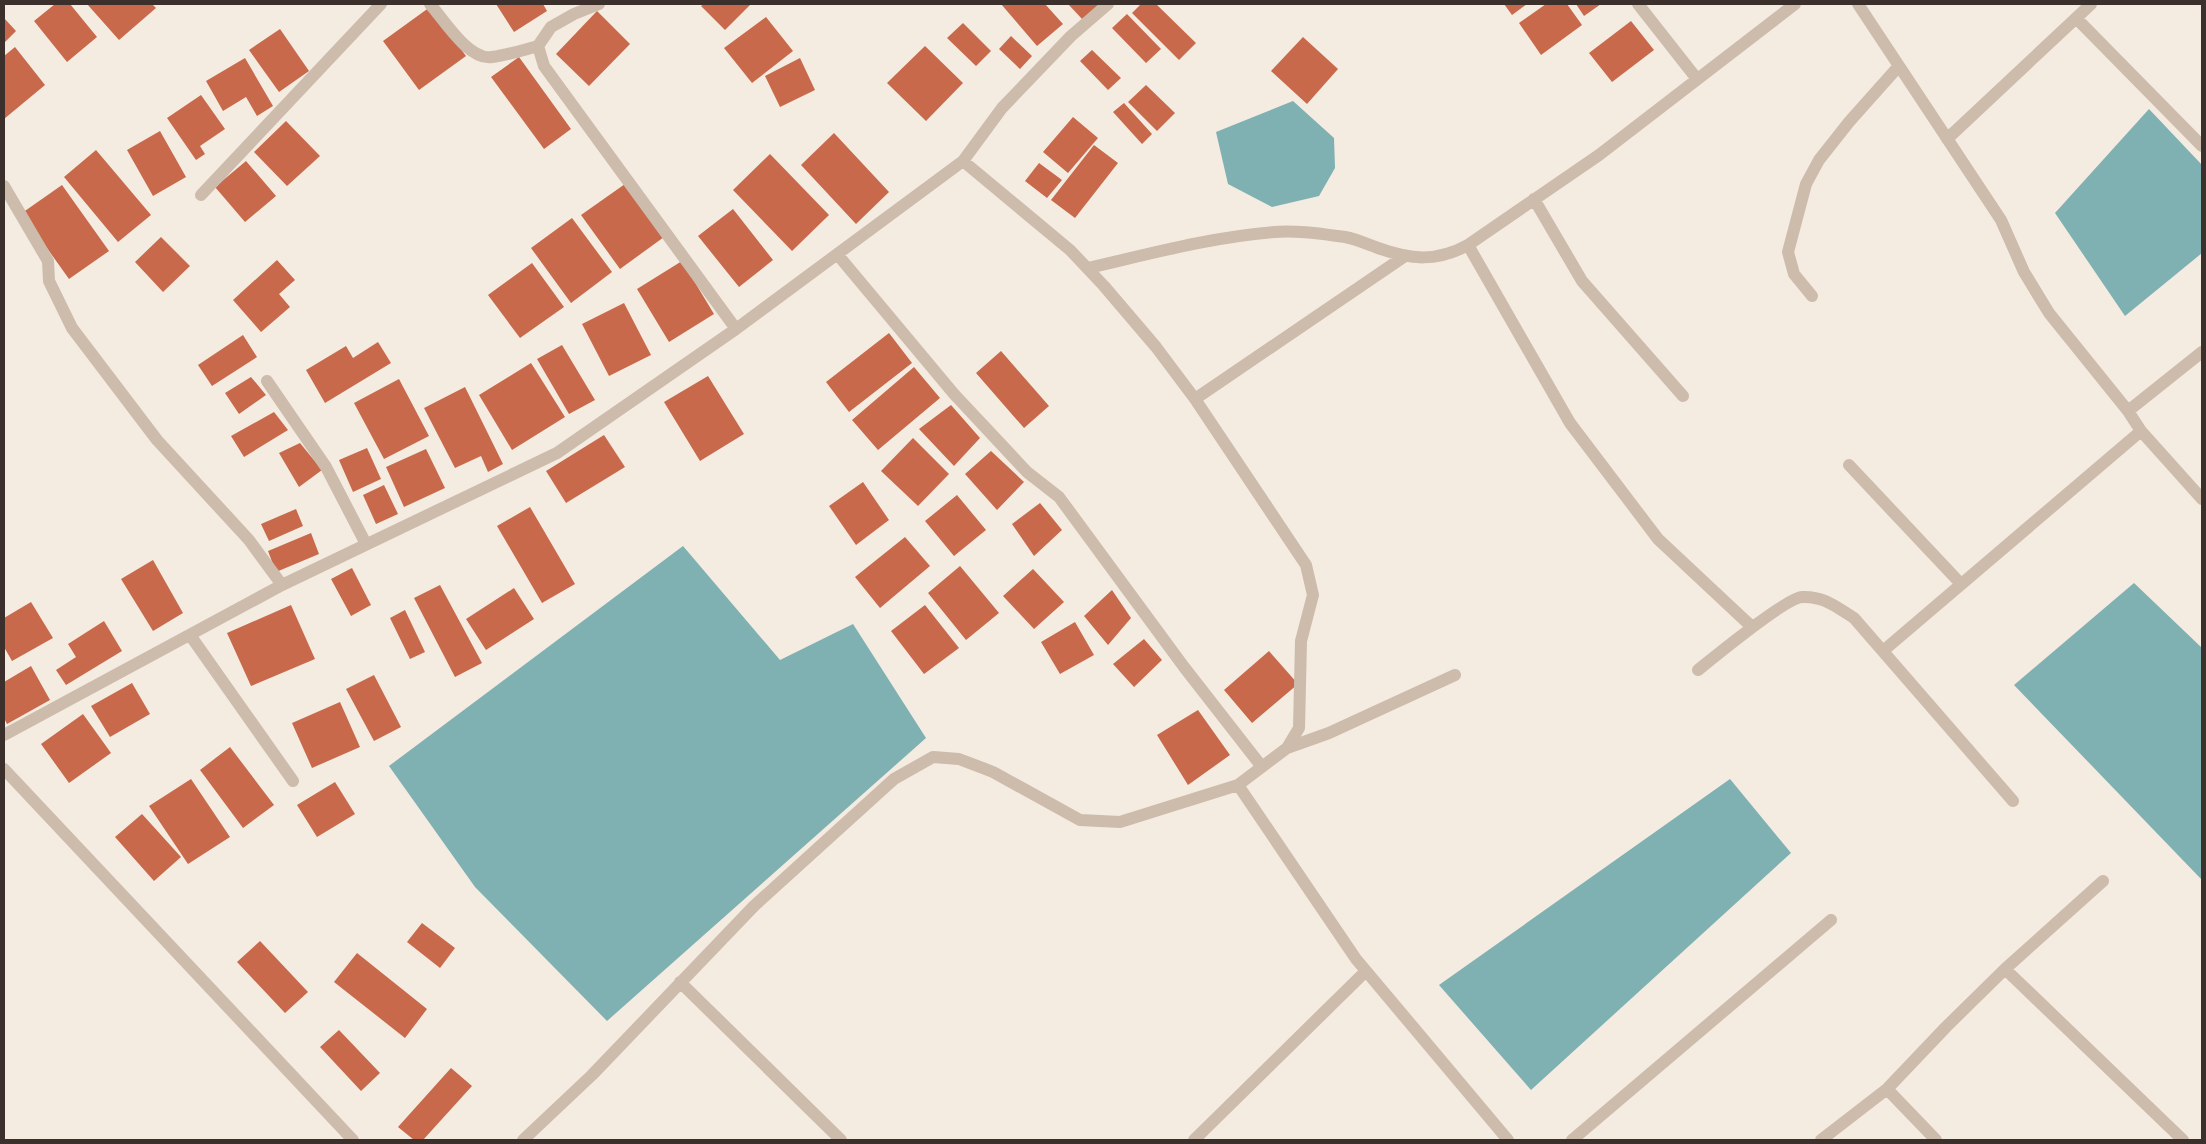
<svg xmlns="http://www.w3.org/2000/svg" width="2206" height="1144" viewBox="0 0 2206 1144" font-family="Quicksand,sans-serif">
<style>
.water{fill:#7fb0b2}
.building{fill:#c8694b}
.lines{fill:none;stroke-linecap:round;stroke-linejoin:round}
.minor{stroke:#cdbbac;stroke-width:12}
</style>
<rect width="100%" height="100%" fill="#f4ebe1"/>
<!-- water -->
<path class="water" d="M1293,101L1334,138L1335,168L1319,196L1272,207L1228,184L1216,132Z
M2149,109L2202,165V253L2125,316L2055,213Z
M683,546L780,660L853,624L926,738L607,1021L475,887L389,766Z
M2134,583L2202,648V880L2014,685Z
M1730,779L1791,853L1531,1090L1439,985Z"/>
<!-- building -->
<path class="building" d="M55,4H70L97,37L67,62L34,21Z
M87,4H152L156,8L119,40Z
M496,4H543L547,11L514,32Z
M704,4H751L725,30L701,6Z
M1001,4H1045L1063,24L1037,46Z
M1068,4H1101L1083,20Z
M1141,4H1156L1196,43L1179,60L1132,13Z
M1504,4H1527L1512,15Z
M1546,4H1567L1582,25L1541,55L1519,23Z
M1576,4H1601L1584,16Z
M430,7L466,56L419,90L383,41Z
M597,11L630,44L589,86L556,54Z
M1127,14L1161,49L1146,63L1112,28Z
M766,17L793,51L752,83L724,48Z
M4,18L16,31L4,43Z
M1631,21L1654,50L1612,82L1589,53Z
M963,23L991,51L976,66L947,38Z
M280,29L309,71L279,92L249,50Z
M1011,36L1032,56L1020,69L999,49Z
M1303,37L1338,69L1307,104L1271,71Z
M925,46L963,83L926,121L887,83Z
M15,47L45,85L4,119V56Z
M1092,50L1121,78L1108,90L1080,61Z
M519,57L571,129L544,149L491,77Z
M245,58L273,106L257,116L246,97L223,111L206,81Z
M800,58L815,90L780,107L765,76Z
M1146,85L1175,113L1157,131L1128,102Z
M201,95L225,129L200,146L205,154L196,160L167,118Z
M1124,103L1152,134L1142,144L1113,112Z
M1073,117L1098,138L1068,173L1043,152Z
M286,121L320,156L287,186L254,152Z
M160,131L186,177L153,196L127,150Z
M834,133L889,192L856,224L801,165Z
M1094,145L1118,163L1075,218L1051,200Z
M96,150L151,215L118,242L64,177Z
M770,154L829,215L792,251L733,190Z
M246,161L276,196L245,222L215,187Z
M1039,163L1062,180L1047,198L1025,181Z
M625,184L664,237L620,269L581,215Z
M62,185L109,251L69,279L22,213Z
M733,209L773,260L739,287L698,236Z
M572,218L612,272L571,303L531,248Z
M161,237L190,266L163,292L135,262Z
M277,260L295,280L279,294L290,307L261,332L233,300Z
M682,261L714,314L669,342L637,289Z
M532,263L564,307L520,338L488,295Z
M624,303L651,355L609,376L582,324Z
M889,333L912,363L849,412L826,382Z
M243,335L257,357L212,386L198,365Z
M378,342L391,363L325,403L306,370L346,346L353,358Z
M562,345L595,400L569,414L537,359Z
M1001,351L1049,406L1024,428L976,373Z
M531,363L565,417L512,450L479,395Z
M914,367L940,398L878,450L852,420Z
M708,376L744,434L700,461L664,402Z
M251,377L266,395L239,414L225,393Z
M399,379L429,436L384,459L354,403Z
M465,387L503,464L488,472L481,456L455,468L424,408Z
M951,405L980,438L954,466L919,429Z
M274,412L288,430L244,457L231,436Z
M604,435L625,467L566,503L546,471Z
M913,438L949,474L918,506L881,471Z
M300,443L322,470L299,487L279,453Z
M367,448L381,479L353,492L339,460Z
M426,449L445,488L404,507L386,467Z
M991,451L1024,482L997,510L965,474Z
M863,482L889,520L856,545L829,506Z
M384,485L398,514L376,524L363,495Z
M957,495L986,530L954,556L925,521Z
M1040,503L1062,530L1034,556L1012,524Z
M530,507L575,584L542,603L497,526Z
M296,509L303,526L269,541L261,524Z
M311,533L319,554L276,572L268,551Z
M905,537L930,566L880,608L855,577Z
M153,560L183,613L153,631L121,579Z
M960,566L999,613L966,640L928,593Z
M352,568L371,605L351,616L331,579Z
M1033,569L1064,602L1034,629L1003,596Z
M440,585L482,663L455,677L414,598Z
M514,588L534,619L486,650L466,619Z
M1112,590L1131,618L1108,645L1084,616Z
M31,602L53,638L12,661L4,647V618Z
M291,605L315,659L251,686L227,633Z
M925,605L959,648L924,674L891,631Z
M405,610L425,652L410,659L390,618Z
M104,621L122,651L66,685L56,670L76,657L68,644Z
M1075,622L1094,655L1060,674L1041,642Z
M1144,639L1162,660L1134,687L1113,664Z
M1269,651L1298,684L1252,723L1224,690Z
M31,666L50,700L7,724L4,718V682Z
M374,675L401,727L374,741L346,689Z
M132,683L150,714L110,737L91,706Z
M340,702L360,747L312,768L292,723Z
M1198,710L1230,755L1188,785L1157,735Z
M83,714L111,753L69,783L41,744Z
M230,747L274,805L243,828L200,770Z
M191,779L230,837L188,864L149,806Z
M335,782L355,814L317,837L297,805Z
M142,814L181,857L154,881L115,837Z
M422,923L455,948L440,968L407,942Z
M260,941L308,992L285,1013L237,962Z
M357,953L427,1009L405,1038L334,982Z
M339,1030L380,1073L361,1091L320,1047Z
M451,1068L472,1086L423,1140H414L398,1127Z"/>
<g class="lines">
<!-- minor -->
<path class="minor" d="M430,4C444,20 469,61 492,57C508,55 523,50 538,46
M599,4L574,14L551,27L538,46L544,66L736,329
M1638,4L1697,79
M1858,4L2001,220L2024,272L2049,313L2128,411L2141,431L2202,499
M2076,18L2202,146
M1947,139L2091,4
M963,161L1070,250L1104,286L1156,347L1195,399L1306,565L1313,595L1301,641L1299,728L1287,748L1238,785L1356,959L1508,1140
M4,186L48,261L49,281L72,328L157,440L249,540L282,585
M201,195L381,4
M1534,199L1582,281L1683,396
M1468,245L1570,423L1658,539L1752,627
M837,254L954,394L1027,472L1059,497L1184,667L1262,767
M1088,268C1149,254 1211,237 1274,232C1297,230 1322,234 1345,237C1356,239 1367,244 1378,248C1411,260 1437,262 1468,245L1599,155L1795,4
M1812,296L1794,274L1788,252L1806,184L1819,160L1849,122L1898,67
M267,381L326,467L366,544
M1195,399L1405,256
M2128,411L2202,352
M1849,465L1961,584
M190,635L293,781
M1883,651L2141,431
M1698,670C1714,657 1786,598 1802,597C1824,596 1836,607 1854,618L2013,801
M4,735L282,585L557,453L736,329L963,161L1002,108L1071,36L1108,4
M1287,748L1329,733L1455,675
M4,769L353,1140
M2005,969L2183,1140
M680,982L841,1140
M1887,1089L1936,1140
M523,1140L592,1075L754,906L894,779L933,757L959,759L993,772L1080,820L1120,822L1238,785
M1194,1140L1366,971
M1572,1140L1831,920
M1821,1140L1887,1089L1946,1027L2005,969L2103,881"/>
</g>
<!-- border -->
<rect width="2206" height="1144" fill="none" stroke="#3b302b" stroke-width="10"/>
</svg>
